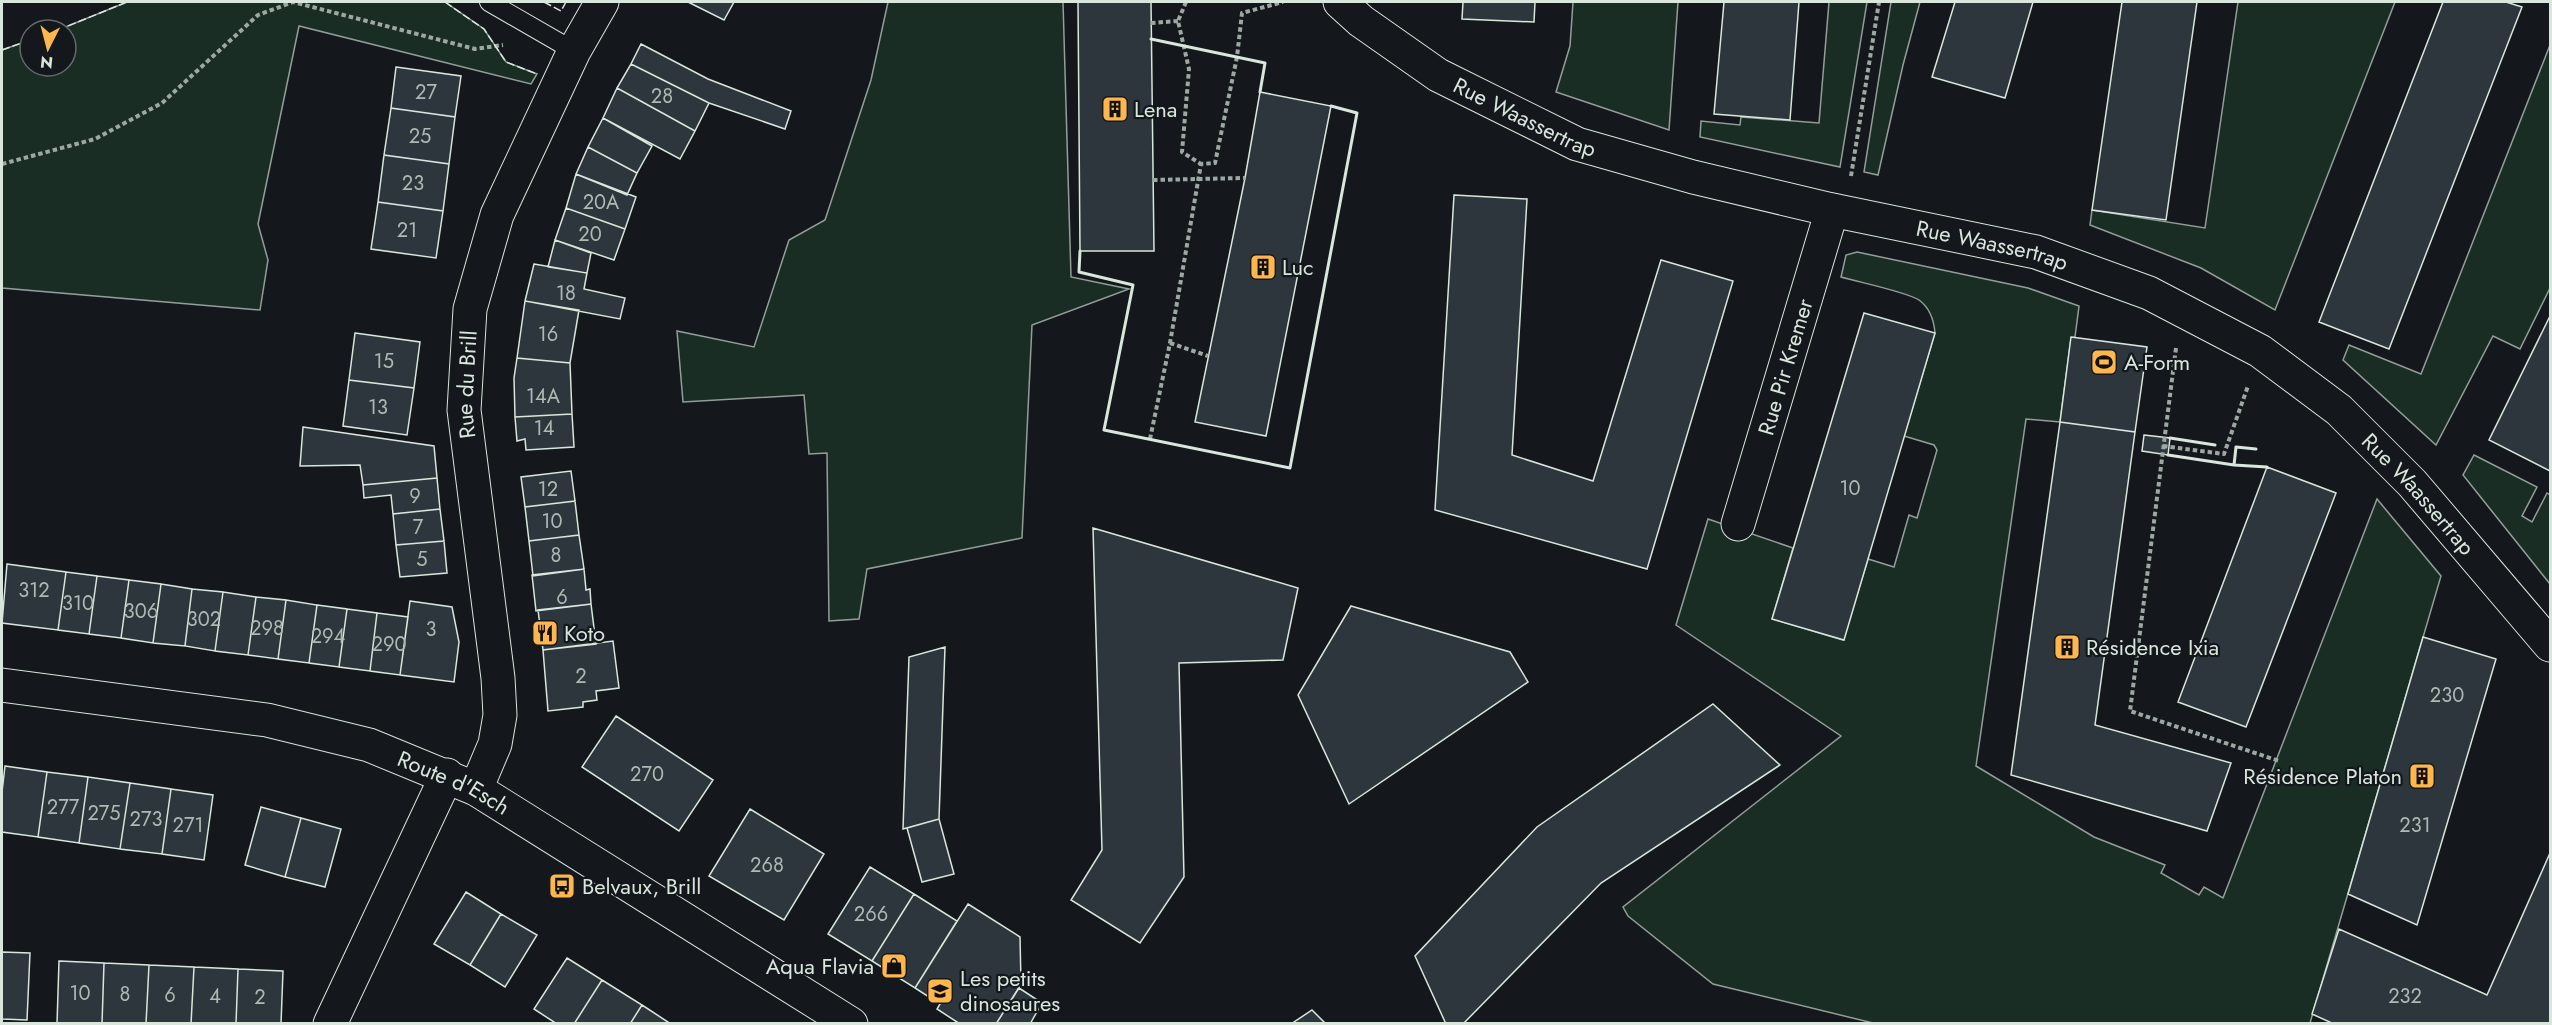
<svg xmlns="http://www.w3.org/2000/svg" width="2552" height="1025" viewBox="0 0 2552 1025" font-family="Jost,sans-serif">
<style>
.green{fill:#1a2d24;stroke:#939e99;stroke-width:1.5}
.building{fill:#2c363c;stroke:#d8e6dc;stroke-width:1.5}
.lines{fill:none;stroke-linecap:round;stroke-linejoin:round}
.service-casing{stroke:#d8e6dc;stroke-width:20}
.minor-casing{stroke:#d8e6dc;stroke-width:35}
.primary-casing{stroke:#d8e6dc;stroke-width:35}
.path{stroke:#9da8a2;stroke-width:4;stroke-dasharray:4.5 3;stroke-linecap:butt}
.service{stroke:#14181c;stroke-width:18}
.minor{stroke:#14181c;stroke-width:33}
.primary{stroke:#14181c;stroke-width:33}
.fence{stroke:#d8e6dc;stroke-width:1.5;stroke-dasharray:8 3;stroke-linecap:butt}
.wall{stroke:#d8e6dc;stroke-width:3}
.labels{text-anchor:middle;stroke-width:4.5;stroke-linejoin:round;paint-order:stroke}
.number-label{font-size:20px;fill:#adbab4}
.poi-label{font-size:22px;fill:#d8e6dc;stroke:#14181c;text-anchor:start}
.street-label{font-size:22px;fill:#d8e6dc;stroke:#14181c}
</style>
<rect width="100%" height="100%" fill="#14181c"/>
<!-- green -->
<path class="green" d="M127,2H445L484,29L506,62L537,74L531,84L299,26L258,224L268,260L260,310L2,288V50L30,40V66H66V30H58Z
M888,2H1063L1071,277L1129,289L1032,325L1022,538L867,569L859,619L829,621L827,453L809,454L804,395L683,402L677,331L754,347L789,240L825,220L871,80Z
M1573,2H1678L1669,130L1556,92L1570,46Z
M1829,2H1867L1840,167L1700,137L1701,121L1740,125L1741,117L1819,123Z
M1891,2H1920L1903,65L1878,175L1864,172Z
M2238,2H2395L2275,310L2201,268L2090,225L2092,210L2205,228Z
M2550,45V288L2520,349L2493,336L2436,445L2343,360L2349,345L2421,374Z
M1857,252L2028,288L2079,306L2075,337L2071,338L2060,422L2026,419L1976,766L2094,837L2165,865L2161,873L2199,895L2204,887L2223,898L2377,499L2441,576L2310,1023H1873L1713,984L1628,916L1623,907L1841,736L1676,625L1708,519L1793,548L1772,619L1843,640L1868,559L1894,567L1909,515L1917,518L1937,450L1934,445L1904,436L1935,333C1934,321 1930,308 1919,300C1907,292 1858,282 1841,277L1846,255Z
M2474,455L2537,487L2522,516L2532,522L2547,493L2550,495V584L2463,475Z"/>
<!-- building -->
<path class="building" d="M688,2H734L724,20Z
M1078,2H1151L1154,251H1080Z
M1463,2H1535L1534,22L1462,19Z
M1724,2H1799L1790,120L1714,114Z
M1955,2H2033L2005,98L1932,77Z
M2122,2H2197L2166,220L2092,210Z
M2443,2H2506L2522,7L2389,349L2319,322Z
M641,44L708,79L791,111L785,129L709,103L631,64Z
M631,64L709,103L695,131L617,88Z
M396,67L461,76L455,117L391,108Z
M617,88L695,131L680,159L603,118Z
M1260,92L1331,106L1266,436L1195,422L1245,178Z
M391,108L455,117L449,164L384,155Z
M603,118L652,146L637,173L588,147Z
M588,147L637,173L627,195L576,174Z
M384,155L449,164L443,211L378,202Z
M576,174L636,197L625,229L566,208Z
M1454,195L1527,199L1512,455L1593,481L1661,260L1733,281L1647,569L1435,510Z
M378,202L443,211L436,258L371,249Z
M566,208L625,229L614,260L555,240Z
M555,240L591,253L587,273L548,267Z
M534,264L587,273L584,289L625,298L620,319L525,301Z
M525,301L579,310L570,363L517,358Z
M1864,313L1935,333L1844,640L1772,619Z
M2550,316V471L2489,440Z
M355,333L420,342L414,388L349,380Z
M2071,337L2147,347L2135,432L2060,422Z
M517,358L570,363L572,414L515,417L514,378Z
M349,380L414,388L407,435L343,426Z
M572,414L574,447L526,450L525,439L517,441L515,417Z
M2060,422L2135,432L2095,725L2231,763L2207,831L2011,775Z
M303,427L434,446L437,478L363,485L360,465L300,466Z
M2144,435L2170,438L2168,455L2142,451Z
M2267,467L2336,493L2246,727L2178,702Z
M571,471L575,501L525,507L521,477Z
M437,478L440,509L393,514L391,495L364,498L363,485Z
M575,501L579,535L529,541L525,507Z
M440,509L444,541L396,545L393,514Z
M1093,528L1298,588L1283,660L1179,663L1184,877L1140,943L1071,900L1102,850Z
M579,535L584,569L533,576L529,541Z
M444,541L447,573L400,577L396,545Z
M7,564L66,572L58,630L2,623Z
M584,569L586,590L590,589L591,604L536,611L532,575Z
M66,572L97,576L89,634L58,630Z
M97,576L129,580L121,638L89,634Z
M129,580L161,584L153,643L121,638Z
M161,584L192,589L185,646L153,643Z
M192,589L223,592L215,651L185,646Z
M223,592L256,597L248,655L215,651Z
M256,597L286,600L278,659L248,655Z
M286,600L317,605L309,663L278,659Z
M410,601L452,607L459,642L454,682L400,675Z
M591,604L596,644L543,650L538,610Z
M317,605L347,609L339,667L309,663Z
M1351,606L1510,652L1528,682L1349,804L1298,695Z
M347,609L377,613L370,671L339,667Z
M377,613L408,617L400,675L370,671Z
M2423,637L2496,659L2417,925L2348,894Z
M613,641L619,688L596,691L597,700L583,702V707L548,711L543,650Z
M945,647L939,819L903,829L909,657Z
M1713,704L1780,765L1601,883L1463,1024H1446L1415,956L1537,827Z
M616,716L713,780L679,831L582,767Z
M5,766L47,772L38,837L2,832V792Z
M47,772L88,777L79,843L38,837Z
M88,777L130,783L120,849L79,843Z
M130,783L171,789L162,854L120,849Z
M171,789L213,795L204,860L162,854Z
M261,807L301,818L285,877L245,865Z
M750,809L824,854L784,920L709,876Z
M301,818L341,829L325,887L285,877Z
M939,819L954,874L922,882L907,828Z
M2550,853V1024H2334L2312,1014L2339,929L2487,995Z
M870,867L914,894L872,961L828,934Z
M466,892L501,914L470,965L434,944Z
M914,894L957,921L915,988L872,961Z
M968,904L1020,937L1021,984L996,1024H960L937,1009L940,1004L915,988Z
M501,914L537,935L505,987L470,965Z
M2,952L30,953L27,1020L2,1019Z
M567,958L602,980L574,1024H557L534,1009Z
M59,961L104,963L102,1024H57Z
M104,963L149,965L146,1024H102Z
M149,965L194,967L191,1024H146Z
M194,967L238,969L236,1024H191Z
M238,969L283,971L281,1024H236Z
M602,980L642,1005L630,1024H574Z
M1019,988L1042,1003L1030,1024H996Z
M642,1005L671,1024H630Z
M1312,1010L1326,1024H1291Z"/>
<g class="lines">
<defs>
<path id="service" d="M489,2L574,51"/>
<g id="minor">
<path id="s1" d="M1340,2L1361,21L1438,75L1577,144L1693,177L1832,210L2036,252L2149,293L2260,351L2339,410L2412,483L2550,645"/>
<path id="s2" d="M1738,524L1832,210"/>
<path id="s3" d="M476,789L495,744L500,715L498,678L464,410L470,309L497,215L574,51L602,2"/>
<path d="M330,1024L447,775"/>
</g>
<g id="primary">
<path id="s4" d="M2,685L267,720L369,745L476,789L851,1024"/>
</g>
</defs>
<!-- service casing -->
<use href="#service" class="service-casing"/>
<!-- minor casing -->
<use href="#minor" class="minor-casing"/>
<!-- primary casing -->
<use href="#primary" class="primary-casing"/>
<!-- path -->
<path class="path" d="M1186,2L1178,21L1189,69L1182,152L1201,164
M1151,23L1178,21
M2,164L95,139L162,103L258,15L293,2L475,49L503,45
M1851,176L1879,2
M1153,180L1245,178
M1170,343L1208,356
M2176,348L2130,711L2279,761
M1150,439L1170,343L1201,164L1215,163L1237,57L1242,13L1283,2
M2163,446L2224,454L2248,386"/>
<!-- service -->
<use href="#service" class="service"/>
<!-- minor -->
<use href="#minor" class="minor"/>
<!-- primary -->
<use href="#primary" class="primary"/>
<!-- fence -->
<path class="fence" d="M445,2L484,29L506,62L537,74
M544,2L561,11L566,2
M58,30L127,2
M2,50L30,40"/>
<!-- wall -->
<path class="wall" d="M1151,39L1265,63L1260,92
M1080,251L1079,272L1133,285L1104,430L1290,468L1357,113L1331,106
M2170,438L2215,445
M2168,455L2234,465L2267,467
M2234,465L2236,447L2256,449"/>
</g>
<!-- icons -->
<defs>
<symbol id="building-square" viewBox="-11 -11 22 22"><rect x="-9" y="-9" width="18" height="18" rx="4" fill="#ffb74d" stroke="#14181c"/><path d="M-4-6H4V6H1V3H-1V6H-4ZM-2.5-4.3h1.7v1.8h-1.7ZM.8-4.3h1.7v1.8H.8ZM-2.5-1h1.7V.8h-1.7ZM.8-1h1.7V.8H.8Z" fill="#111"/></symbol>
<symbol id="stadium-square" viewBox="-11 -11 22 22"><rect x="-9" y="-9" width="18" height="18" rx="4" fill="#ffb74d" stroke="#14181c"/><path d="M0-5a6.5 5 0 1 0 0 10a6.5 5 0 1 0 0-10ZM-3.5-1.8h7v3.6h-7Z" fill="#111"/></symbol>
<symbol id="restaurant-square" viewBox="-11 -11 22 22"><rect x="-9" y="-9" width="18" height="18" rx="4" fill="#ffb74d" stroke="#14181c"/><path d="M-5-6h1v4h1v-4h1v4h1v-4h1v5L-1.5 .5V6h-2V.5L-5-1ZM5-6V6H3V1.5H1.5Q1.5-4 5-6Z" fill="#111"/></symbol>
<symbol id="bus-square" viewBox="-11 -11 22 22"><rect x="-9" y="-9" width="18" height="18" rx="4" fill="#ffb74d" stroke="#14181c"/><path d="M-5-6H5V4H4V6H2V4H-2V6H-4V4H-5ZM-3.5-4V0h7V-4ZM-3.5 1.2v1.5H-2V1.2ZM2 1.2v1.5H3.5V1.2Z" fill="#111"/></symbol>
<symbol id="shop-square" viewBox="-11 -11 22 22"><rect x="-9" y="-9" width="18" height="18" rx="4" fill="#ffb74d" stroke="#14181c"/><path d="M-5-2.5h2.3a2.7 3.5 0 0 1 5.4 0H5L5.5 6h-11ZM-1.5-2.5h3a1.5 2.3 0 0 0-3 0Z" fill="#111"/></symbol>
<symbol id="school-square" viewBox="-11 -11 22 22"><rect x="-9" y="-9" width="18" height="18" rx="4" fill="#ffb74d" stroke="#14181c"/><path d="M0-5L7-2L0 1L-7-2ZM-4 1L0 2.5L4 1V4Q0 6-4 4Z" fill="#111"/></symbol>
</defs>
<g fill-rule="evenodd">
<use href="#building-square" x="1100" y="94" width="30" height="30"/>
<use href="#building-square" x="1248" y="252" width="30" height="30"/>
<use href="#stadium-square" x="2089" y="347" width="30" height="30"/>
<use href="#restaurant-square" x="530" y="618" width="30" height="30"/>
<use href="#building-square" x="2052" y="632" width="30" height="30"/>
<use href="#building-square" x="2407" y="761" width="30" height="30"/>
<use href="#bus-square" x="547" y="871" width="30" height="30"/>
<use href="#shop-square" x="879" y="951" width="30" height="30"/>
<use href="#school-square" x="925" y="976" width="30" height="30"/>
</g>
<g class="labels">
<!-- number labels -->
<g class="number-label">
<text x="426" y="99">27</text>
<text x="662" y="103">28</text>
<text x="420" y="143">25</text>
<text x="413" y="190">23</text>
<text x="601" y="209">20A</text>
<text x="407" y="237">21</text>
<text x="590" y="241">20</text>
<text x="566" y="300">18</text>
<text x="548" y="341">16</text>
<text x="384" y="368">15</text>
<text x="543" y="403">14A</text>
<text x="378" y="414">13</text>
<text x="544" y="435">14</text>
<text x="1850" y="495">10</text>
<text x="548" y="496">12</text>
<text x="415" y="503">9</text>
<text x="552" y="528">10</text>
<text x="418" y="534">7</text>
<text x="556" y="562">8</text>
<text x="422" y="566">5</text>
<text x="34" y="597">312</text>
<text x="562" y="604">6</text>
<text x="78" y="610">310</text>
<text x="141" y="618">306</text>
<text x="204" y="626">302</text>
<text x="267" y="635">298</text>
<text x="431" y="636">3</text>
<text x="328" y="643">294</text>
<text x="389" y="651">290</text>
<text x="581" y="683">2</text>
<text x="2447" y="702">230</text>
<text x="647" y="781">270</text>
<text x="63" y="814">277</text>
<text x="104" y="820">275</text>
<text x="146" y="826">273</text>
<text x="188" y="832">271</text>
<text x="2415" y="832">231</text>
<text x="767" y="872">268</text>
<text x="871" y="921">266</text>
<text x="80" y="1000">10</text>
<text x="125" y="1001">8</text>
<text x="170" y="1002">6</text>
<text x="215" y="1003">4</text>
<text x="2405" y="1003">232</text>
<text x="260" y="1004">2</text>
</g>
<!-- poi labels -->
<g class="poi-label">
<text x="1134" y="117">Lena</text>
<text x="1282" y="275">Luc</text>
<text x="2124" y="370">A-Form</text>
<text x="564" y="641">Koto</text>
<text x="2086" y="655">Résidence Ixia</text>
<text x="2402" y="784" text-anchor="end">Résidence Platon</text>
<text x="582" y="894">Belvaux, Brill</text>
<text x="874" y="974" text-anchor="end">Aqua Flavia</text>
<text x="960" y="986">Les petits<tspan x="960" dy="25">dinosaures</tspan></text>
</g>
<!-- street labels -->
<g class="street-label">
<text dy="8" stroke="none"><textPath href="#s1" startOffset="219">Rue Waassertrap</textPath></text>
<text dy="8" stroke="none"><textPath href="#s1" startOffset="705">Rue Waassertrap</textPath></text>
<text dy="8" stroke="none"><textPath href="#s2" startOffset="164">Rue Pir Kremer</textPath></text>
<text dy="8" stroke="none"><textPath href="#s3" startOffset="411">Rue du Brill</textPath></text>
<text dy="8" stroke="none"><textPath href="#s1" startOffset="1209">Rue Waassertrap</textPath></text>
<text dy="8" stroke="none"><textPath href="#s4" startOffset="465">Route d'Esch</textPath></text>
</g>
</g>
<!-- border -->
<rect width="2552" height="1025" fill="none" stroke="#d8e6dc" stroke-width="6"/>
<!-- north arrow -->
<g transform="translate(48 48) rotate(186)"><circle r="28" fill="#14181c" stroke="#626a69" stroke-width="1.5"/>
<path d="M0-4.5L10 22L0 15L-10 22Z" fill="#ffb74d"/>
<text y="-9" font-size="16" font-weight="bold" text-anchor="middle" fill="#d8e6dc">N</text>
</g>
</svg>
